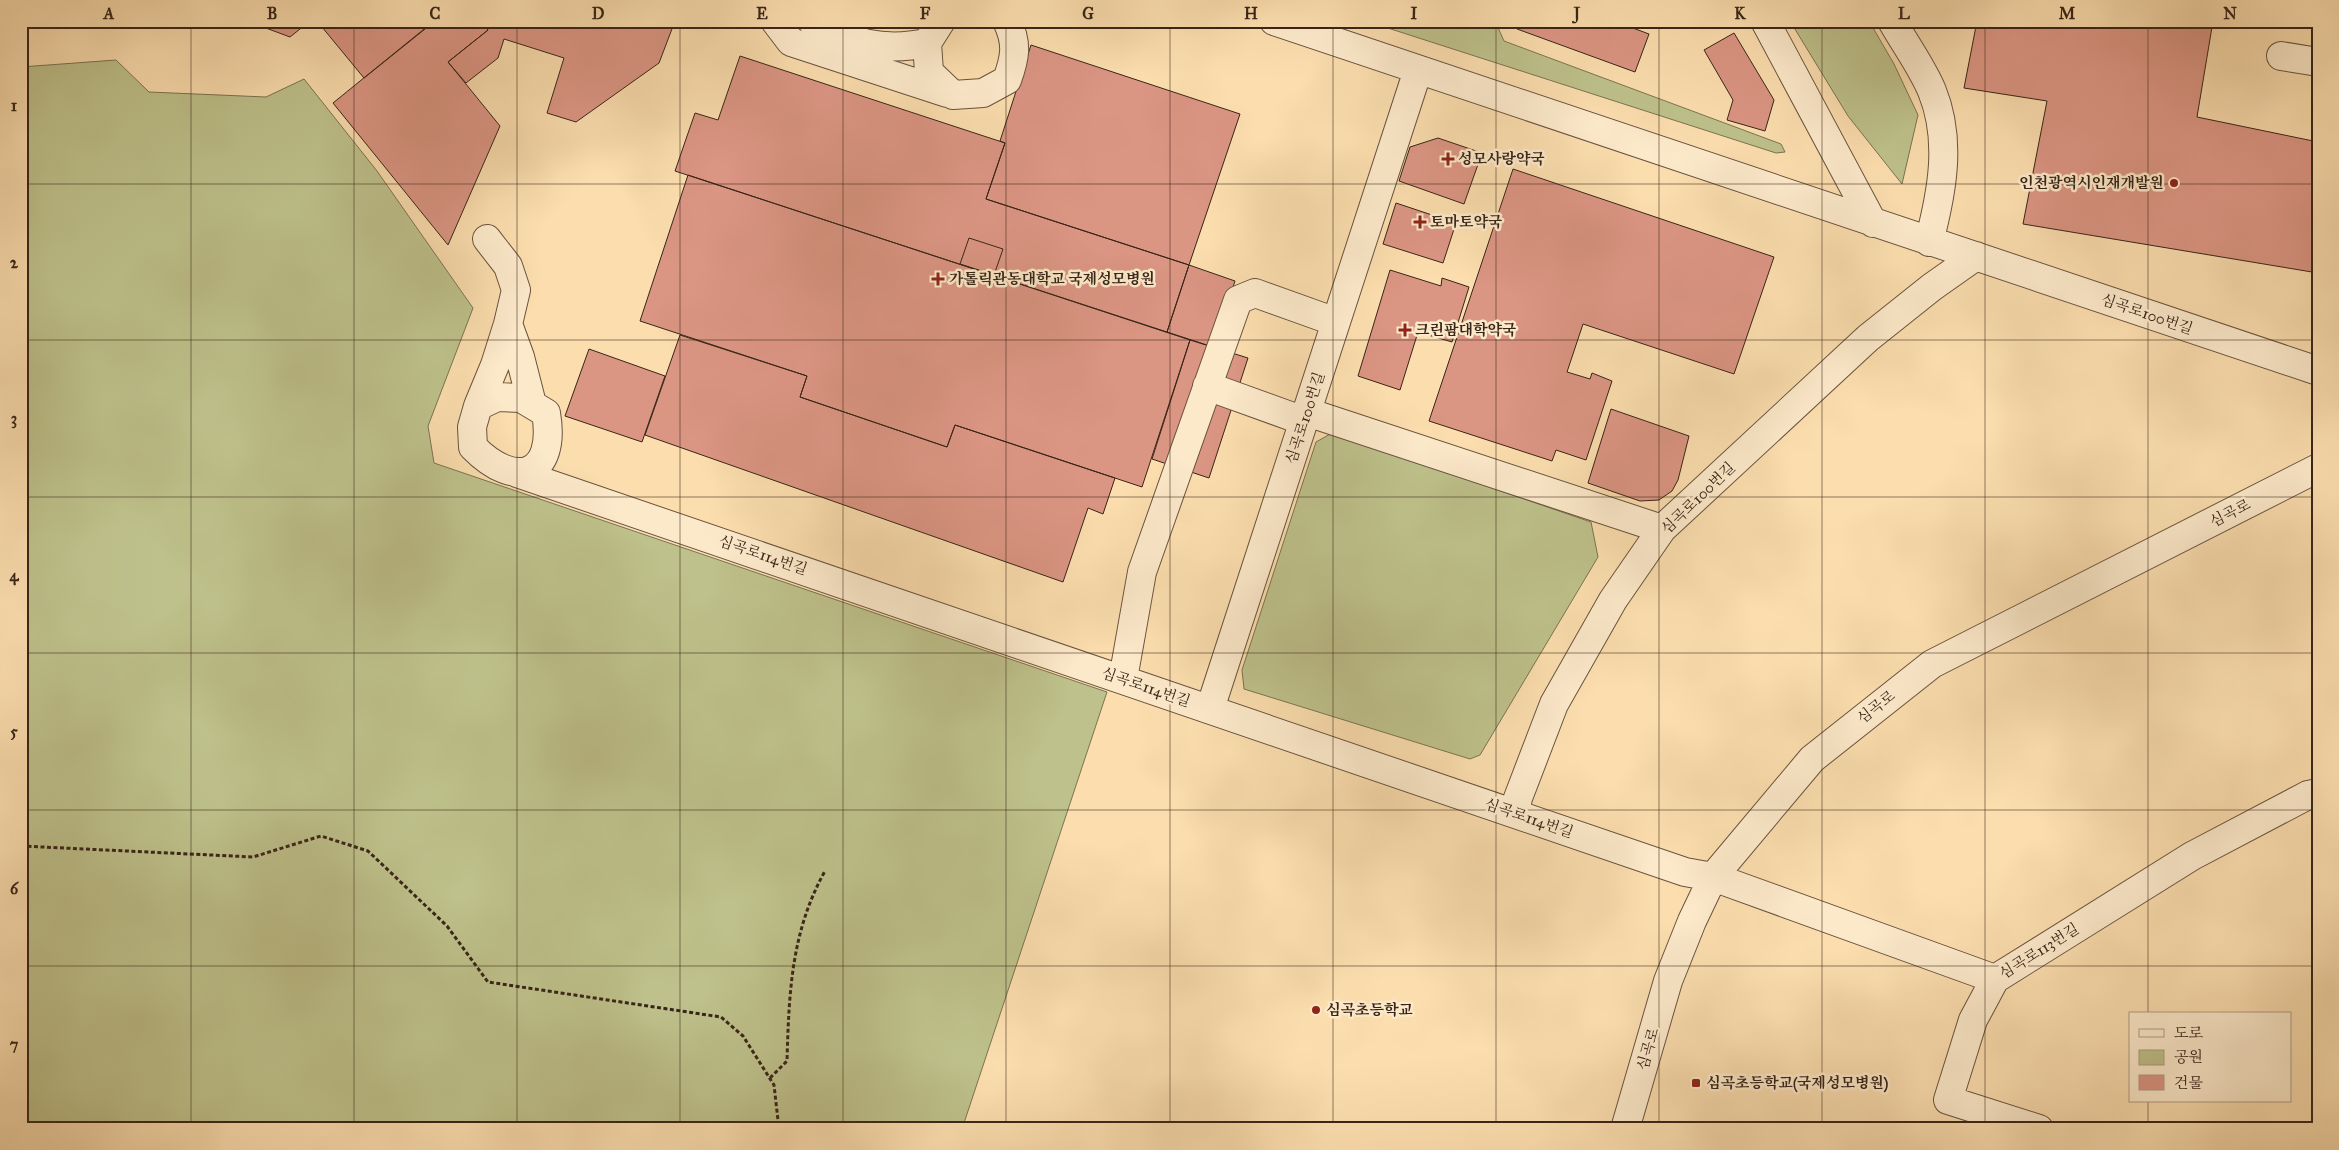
<svg xmlns="http://www.w3.org/2000/svg" width="2339" height="1150" viewBox="0 0 2339 1150" font-family="'IM FELL Great Primer','Noto Serif KR',serif">
<style>
.green{fill:#bec18b;stroke:#7b7352}
.building{fill:#db9583;stroke:#382518}
.lines{fill:none;stroke-linecap:round;stroke-linejoin:round}
.minor-casing{stroke:#69533e;stroke-width:30}
.path{stroke:#382518;stroke-width:3;stroke-dasharray:4 2.5;stroke-linecap:butt}
.minor{stroke:#fce9ca;stroke-width:28}
.grid{fill:none;stroke:#382518;stroke-width:1;stroke-opacity:0.55}
.poi-dot{fill:#8f2418;stroke:#fce9ca;stroke-width:2}
.labels{text-anchor:middle;stroke-width:5;stroke-linejoin:round;paint-order:stroke}
.poi-label{font-size:15px;font-weight:bold;fill:#382518;stroke:#fce9ca;text-anchor:start}
.street-label{font-size:15px;fill:#382518;stroke:#fce9ca}
.neatline{fill:none;stroke:#382518;stroke-width:2}
.grid-label{font-size:16px;text-anchor:middle;font-weight:bold;fill:#382518}
</style>
<rect width="100%" height="100%" fill="#fbddae"/>
<filter id="stains"><feTurbulence type="fractalNoise" baseFrequency=".004" numOctaves="4"/><feColorMatrix values="0 0 0 0 .2 0 0 0 0 .09 0 0 0 0 .02 0 0 0 .5 -.17"/></filter>
<radialGradient id="worn" r=".72"><stop offset=".6" stop-color="#630" stop-opacity="0"/><stop offset="1" stop-color="#630" stop-opacity=".3"/></radialGradient>
<!-- green -->
<path class="green" d="M1366,21H1495L1504,41L1781,144L1785,152L1776,153Z
M1790,21H1869L1894,64L1918,115L1902,184L1848,116Z
M116,60L149,92L266,97L304,79L377,171L473,308L428,426L434,463L1107,692L962,1129H21V67Z
M1332,433L1591,522L1598,557L1480,755L1470,759L1244,689L1242,670L1316,442Z"/>
<!-- building -->
<path class="building" d="M247,21H310L290,37Z
M317,21H418L425,29L364,78Z
M418,21H434L425,29Z
M434,21H481L488,30L448,62L500,126L448,245L333,103Z
M481,21H675L659,63L576,122L547,113L564,58L504,39L498,58L466,83L448,62L488,30Z
M1519,21H1614L1649,34L1635,72L1517,29Z
M1977,21H2213L2197,117L2318,142V273L2023,224L2047,101L1964,88Z
M1734,33L1774,100L1765,131L1727,120L1733,100L1704,50Z
M1031,45L1240,114L1189,265L986,199L1005,143L1000,141Z
M740,56L1005,143L986,199L1189,265L1167,332L675,171L695,113L718,120Z
M1438,138L1482,153L1464,204L1399,181L1410,147Z
M1513,169L1774,257L1734,374L1583,324L1567,372L1590,379L1592,373L1612,381L1586,460L1556,450L1552,461L1429,421Z
M688,175L1190,340L1142,487L955,425L947,447L800,397L807,376L640,321Z
M1396,203L1456,223L1443,263L1383,244Z
M969,238L1003,249L994,275L960,264Z
M1189,265L1235,281L1213,347L1167,332Z
M1390,270L1441,286L1442,278L1469,287L1452,342L1418,332L1400,390L1358,376Z
M680,335L807,376L800,397L947,447L955,425L1115,478L1103,514L1088,508L1063,582L645,435Z
M1190,340L1248,358L1209,478L1152,459Z
M589,349L665,376L642,442L565,416Z
M1611,409L1689,436L1678,480L1672,491L1659,500L1640,501L1588,483Z"/>
<g class="lines">
<defs>
<path id="minor" d="M775,21L791,42L947,93
M812,21C851,43 882,52 927,43
M941,21L927,43L929,72L953,95L983,93L1007,80C1015,58 1018,44 1007,21
M1274,21L2318,371
M1765,21L1873,223
M1892,21C1905,44 1922,67 1932,91C1952,140 1942,192 1929,242
M2281,56L2318,62
M487,239L508,266L516,290L508,324
M1207,386L1304,421
M497,397L521,398L546,413C557,477 515,490 473,447L472,427L478,406Z
M478,406L495,365L508,324L520,357L532,404
M1307,412L1662,529
M517,473L1685,872L1713,877L1995,979
M1123,679L1142,572L1238,300L1255,293L1336,322
M1210,709L1418,70
M1515,813L1518,798L1554,704L1613,600L1662,529L1868,338L1932,287L1976,256
M1625,1129L1668,981L1692,921L1713,877L1812,759L1932,664L2318,468
M2039,1129L1948,1100L1973,1020L1995,979L2192,856L2308,795L2318,793"/>
</defs>
<!-- minor casing -->
<use href="#minor" class="minor-casing"/>
<!-- path -->
<path class="path" d="M21,846L253,857L321,836L368,851L447,926L488,982L721,1017L743,1036L774,1085L779,1129
M770,1078L787,1061C789,993 791,932 825,871"/>
<!-- minor -->
<use href="#minor" class="minor"/>
</g>
<!-- grid -->
<path class="grid" d="M191,21V1129M354,21V1129M517,21V1129M680,21V1129M843,21V1129M1006,21V1129M1170,21V1129M1333,21V1129M1496,21V1129M1659,21V1129M1822,21V1129M1985,21V1129M2148,21V1014M21,184H2318M21,340H2318M21,497H2318M21,653H2318M21,810H2318M21,966H2318M2148,1101V1129"/>
<!-- markers -->
<g class="poi-dot">
<path d="M1445.5 151.5h5v5h5v5h-5v5h-5v-5h-5v-5h5z"/>
<circle cx="2174" cy="183" r="5"/>
<path d="M1417.5 214.5h5v5h5v5h-5v5h-5v-5h-5v-5h5z"/>
<path d="M935.5 271.5h5v5h5v5h-5v5h-5v-5h-5v-5h5z"/>
<path d="M1402.5 322.5h5v5h5v5h-5v5h-5v-5h-5v-5h5z"/>
<circle cx="1316" cy="1010" r="5"/>
<rect x="1691" y="1078" width="10" height="10" rx="2.5"/>
</g>
<g class="labels">
<!-- poi labels -->
<g class="poi-label">
<text x="1458" y="164">성모사랑약국</text>
<text x="2164" y="188" text-anchor="end">인천광역시인재개발원</text>
<text x="1430" y="227">토마토약국</text>
<text x="949" y="284">가톨릭관동대학교 국제성모병원</text>
<text x="1415" y="335">크린팜대학약국</text>
<text x="1326" y="1015">심곡초등학교</text>
<text x="1706" y="1088">심곡초등학교(국제성모병원)</text>
</g>
<!-- street labels -->
<g class="street-label">
<text transform="translate(2147 314) rotate(19)" y="5">심곡로100번길</text>
<text transform="translate(1305 418) rotate(-72)" y="5">심곡로100번길</text>
<text transform="translate(1698 498) rotate(-44)" y="5">심곡로100번길</text>
<text transform="translate(2230 513) rotate(-27)" y="5">심곡로</text>
<text transform="translate(763 555) rotate(19)" y="5">심곡로114번길</text>
<text transform="translate(1146 687) rotate(19)" y="5">심곡로114번길</text>
<text transform="translate(1876 707) rotate(-38)" y="5">심곡로</text>
<text transform="translate(1529 818) rotate(19)" y="5">심곡로114번길</text>
<text transform="translate(2039 951) rotate(-32)" y="5">심곡로113번길</text>
<text transform="translate(1648 1049) rotate(-74)" y="5">심곡로</text>
</g>
</g>
<!-- margin -->
<rect width="2339" height="1150" fill="none" stroke="#fbddae" stroke-width="55"/>
<!-- legend -->
<rect x="2129" y="1012" width="162" height="90" fill="#fce9ca" stroke="#ae9b83"/>
<rect x="2139" y="1029" width="25" height="8" fill="#fce9ca" stroke="#ae9b83"/>
<text x="2174" y="1038" font-size="15" fill="#382518">도로</text>
<rect x="2139" y="1050" width="25" height="15" fill="#bec18b" stroke="#ae9b83"/>
<text x="2174" y="1062" font-size="15" fill="#382518">공원</text>
<rect x="2139" y="1075" width="25" height="15" fill="#db9583" stroke="#ae9b83"/>
<text x="2174" y="1088" font-size="15" fill="#382518">건물</text>
<rect x="28" y="28" width="2284" height="1094" class="neatline"/>
<g class="grid-label">
<text x="109" y="19">A</text>
<text x="272" y="19">B</text>
<text x="435" y="19">C</text>
<text x="598" y="19">D</text>
<text x="762" y="19">E</text>
<text x="925" y="19">F</text>
<text x="1088" y="19">G</text>
<text x="1251" y="19">H</text>
<text x="1414" y="19">I</text>
<text x="1577" y="19">J</text>
<text x="1740" y="19">K</text>
<text x="1904" y="19">L</text>
<text x="2067" y="19">M</text>
<text x="2230" y="19">N</text>
<text x="14" y="111">1</text>
<text x="14" y="268">2</text>
<text x="14" y="424">3</text>
<text x="14" y="581">4</text>
<text x="14" y="737">5</text>
<text x="14" y="894">6</text>
<text x="14" y="1050">7</text>
</g>
<rect width="100%" height="100%" filter="url(#stains)"/>
<rect width="100%" height="100%" fill="url(#worn)"/>
</svg>
